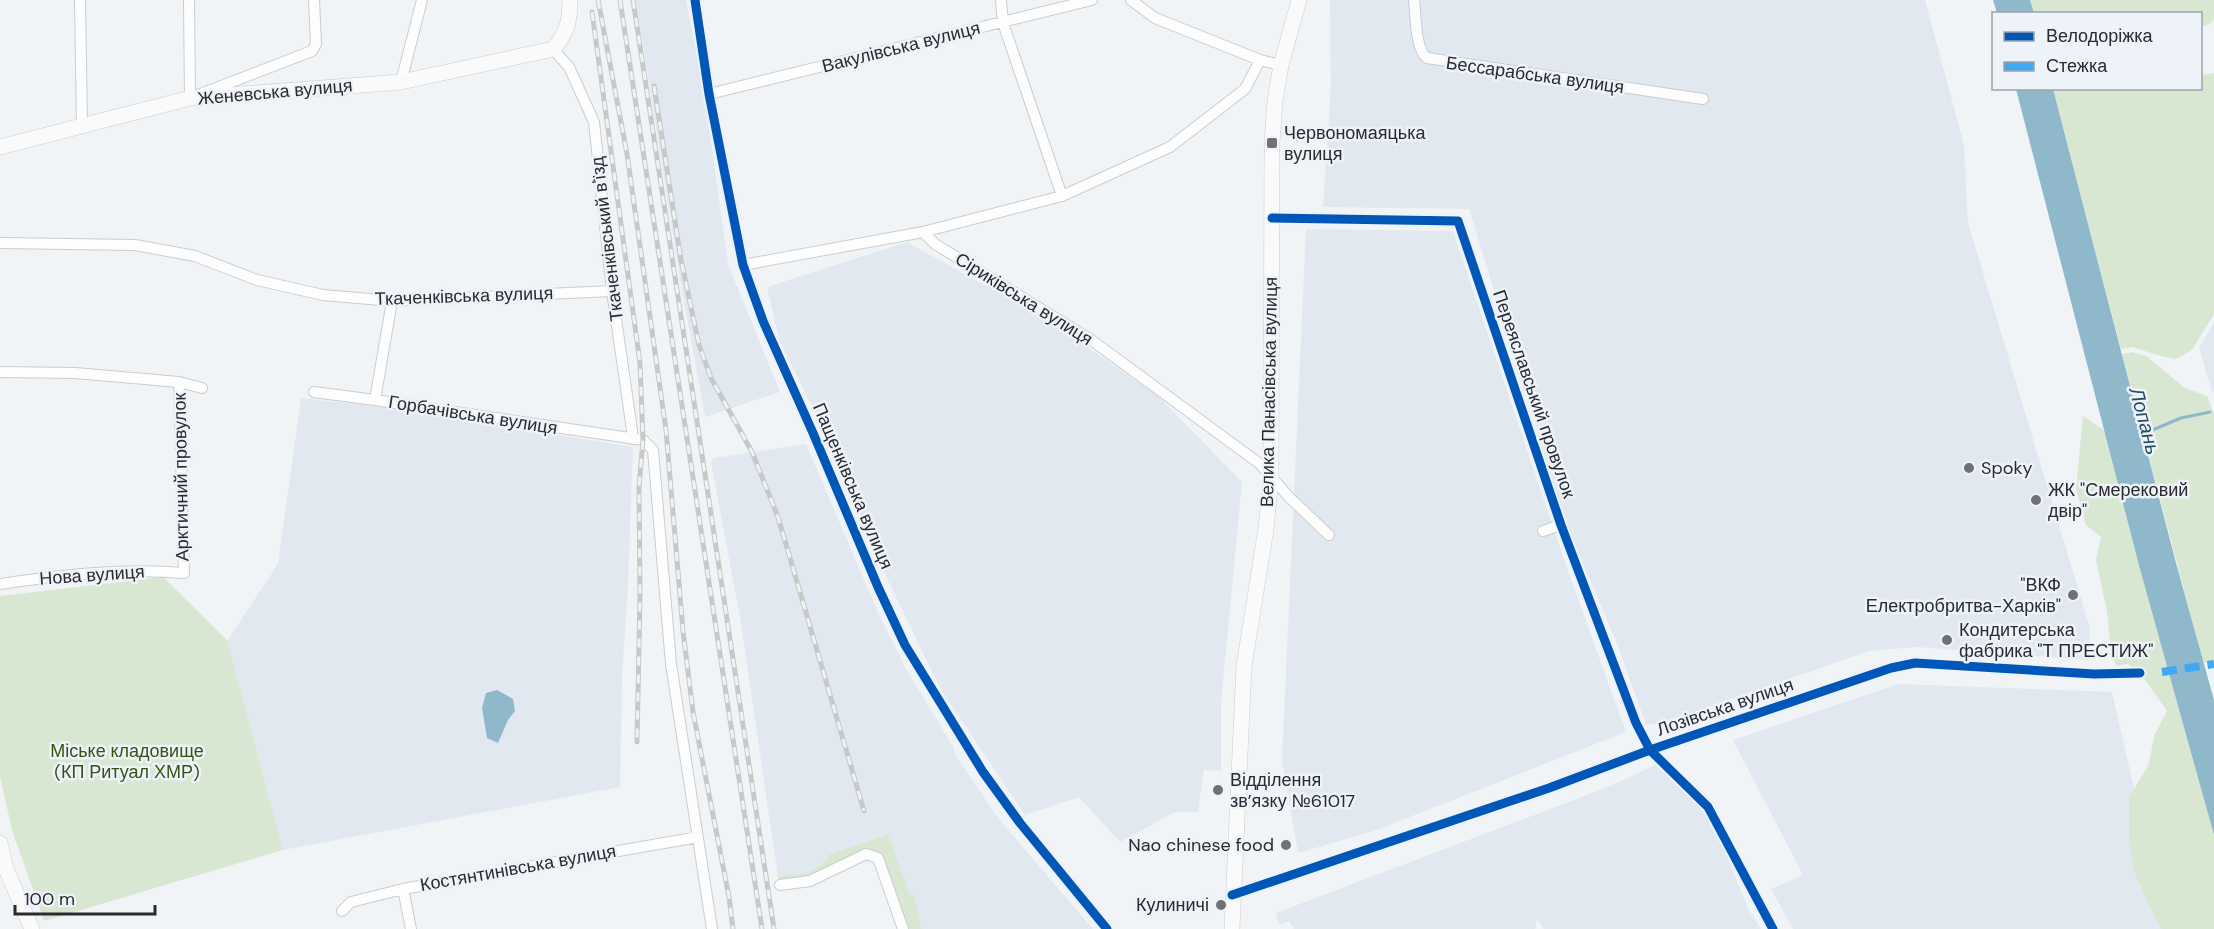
<svg xmlns="http://www.w3.org/2000/svg" width="2214" height="929" viewBox="0 0 2214 929" font-family="'DM Sans',sans-serif">
<style>
.built{fill:#e1e8f0}
.green{fill:#d8e7d1}
.water{fill:#8fb8cb}
.lines{fill:none;stroke-linecap:round;stroke-linejoin:round}
.stream{stroke:#8fb8cb;stroke-width:3}
.street-casing{stroke:#cacdcf;stroke-width:12}
.secondary-casing{stroke:#cacdcf;stroke-width:16}
.street{stroke:#fdfdfe;stroke-width:10}
.secondary{stroke:#fafafa;stroke-width:15}
.rail-casing{stroke:#c7c8c8;stroke-width:5}
.rail{stroke:#eef3fa;stroke-width:3;stroke-dasharray:9;stroke-linecap:butt}
.quiet{stroke:#3fa9f5;stroke-width:8;stroke-dasharray:15 8;stroke-linecap:butt}
.cycleway-casing{stroke:#eef3fa;stroke-width:13}
.cycleway{stroke:#0057b8;stroke-width:9}
.poi-dot{fill:#6f7174;stroke:#eef3fa;stroke-width:2}
.labels{text-anchor:middle;stroke-width:5;stroke-linejoin:round;paint-order:stroke}
.street-label{font-size:18px;fill:#292b2e;stroke:#eef3fa}
.poi-label{font-size:18px;fill:#292b2e;stroke:#eef3fa;text-anchor:start}
.park-label{font-size:18px;fill:#335411;stroke:#eef3fa}
.water-label{font-size:20px;font-style:italic;fill:#205063;stroke:#eef3fa}
</style>
<rect width="100%" height="100%" fill="#f1f4f7"/>
<!-- built -->
<path class="built" d="M636,0H686L704,91L728,264L780,392L705,417L680,279Z
M1330,0H1925L1964,145L1968,223L2090,628L2089,660L1917,647L1869,651L1662,723L1646,725L1618,646L1565,521L1469,209L1323,207L1331,86Z
M1306,229L1453,231L1568,571L1626,732L1374,831L1298,853L1282,761Z
M907,242L1051,322L1158,396L1242,482L1221,702V771L1204,770L1198,812H1175L1120,842L1079,797L1025,815L941,690L879,562L834,452L779,339L767,287Z
M2214,323V391L2212,392L2199,348Z
M301,398L391,408L633,447L628,585L622,678L620,787L283,850L227,641L278,564Z
M806,444L877,610L906,669L953,746L955,754L998,818L1093,929H922L914,896H910L888,834L828,855L830,860L809,872L778,877L741,623L711,462L714,458Z
M1898,684L2112,692L2166,929H1793L1771,889L1803,875L1733,740Z
M1655,765L1701,808L1725,851L1748,909L1761,929H1544L1537,919L1535,929H1294L1289,921L1279,925L1276,913L1608,787Z"/>
<!-- green -->
<path class="green" d="M2030,0H2214V18L2212,23L2201,27L2200,14L2034,13Z
M2214,73V314L2192,350L2176,359L2164,357L2132,347L2121,349L2053,89L2200,88L2201,75Z
M2132,352L2146,356L2185,388L2207,396L2214,414V661L2203,662L2122,354Z
M2083,416L2105,431L2214,835V929H2161L2133,870L2129,839V797L2149,764L2154,736L2167,711L2140,673L2128,664L2116,666L2111,652L2107,612L2096,559L2101,537L2086,525L2076,490Z
M163,577L227,640L283,850L44,921L12,830L0,776V596Z
M888,834L910,895L914,896L922,929H906L879,855L865,850L809,879L779,882L778,877L809,872L829,860L828,855Z"/>
<!-- water -->
<path class="water" d="M1993,0H2030L2034,13H1997Z
M2016,89H2053L2176,563L2214,700V835L2140,569Z
M497,690L513,699L515,711L508,720L498,743L487,738L482,708L486,693Z"/>
<g class="lines">
<!-- stream -->
<path class="stream" d="M2143,434L2181,418L2210,412"/>
<defs>
<path id="street" d="M80,0L82,126
M189,0L190,98L312,51L316,44L314,0
M695,0L709,94L743,265L763,321L813,433L878,587L905,645L983,772L1020,823L1107,929
M1001,0L1003,23L1062,196
M1131,0L1155,18L1260,60L1281,65
M1414,0C1416,16 1415,49 1427,58L1703,99
M553,49L569,67L594,122L612,291L632,430V439
M401,82L422,0
M709,94L1092,0
M1272,218L1458,221L1561,525L1636,723L1650,750L1708,807L1773,929
M923,232L1062,196L1170,147L1245,89L1260,60
M0,243L135,245L195,256L257,280L323,295L392,301L612,291
M743,265L923,232L935,244L1090,339L1260,464L1289,497L1329,535
M0,372L75,373L179,382L202,388
M314,392L375,400L643,440L653,450L671,664L712,929
M375,400L392,301
M1543,531L1561,525
M0,584C61,575 122,568 184,573L179,382
M780,885L810,881L866,854L878,858L903,929
M403,889L411,929
M1232,895L1549,788L1650,750L1891,668L1915,663L2094,674L2140,673
M342,911L351,902L403,889L698,837"/>
<path id="secondary" d="M0,147L190,98L401,82L553,49C567,34 570,21 570,0
M0,843L6,869L32,929
M1232,929L1244,666L1266,529L1271,477L1272,143L1275,101L1281,65L1299,0"/>
</defs>
<!-- street casing -->
<use href="#street" class="street-casing"/>
<!-- secondary casing -->
<use href="#secondary" class="secondary-casing"/>
<!-- street -->
<use href="#street" class="street"/>
<!-- secondary -->
<use href="#secondary" class="secondary"/>
<defs>
<path id="rail" d="M598,0L627,154L666,430L683,631L693,712L729,897L733,929
M620,0L762,929
M633,0L774,929
M592,12L640,363L643,440L639,487L640,595L637,742
M654,86L681,260L699,345L711,378L752,452L778,517L864,811"/>
</defs>
<!-- rail casing -->
<use href="#rail" class="rail-casing"/>
<!-- rail -->
<use href="#rail" class="rail"/>
<!-- quiet -->
<path class="quiet" d="M2162,672L2214,664"/>
<defs>
<path id="cycleway" d="M695,0L709,94L743,265L763,321L813,433L878,587L905,645L983,772L1020,823L1107,929
M1272,218L1458,221L1561,525L1636,723L1650,750L1708,807L1773,929
M1232,895L1549,788L1650,750L1891,668L1915,663L2094,674L2140,673"/>
</defs>
<!-- cycleway casing -->
<use href="#cycleway" class="cycleway-casing"/>
<!-- cycleway -->
<use href="#cycleway" class="cycleway"/>
</g>
<!-- markers -->
<g class="poi-dot">
<rect x="1266" y="137" width="12" height="12" rx="3"/>
<circle cx="1969" cy="468" r="6"/>
<circle cx="2036" cy="500" r="6"/>
<circle cx="2073" cy="595" r="6"/>
<circle cx="1947" cy="640" r="6"/>
<circle cx="1218" cy="790" r="6"/>
<circle cx="1286" cy="845" r="6"/>
<circle cx="1221" cy="905" r="6"/>
</g>
<g class="labels">
<!-- street labels -->
<g class="street-label">
<text transform="translate(901 47) rotate(-14)" y="6">Вакулівська вулиця</text>
<text transform="translate(1535 75) rotate(8)" y="6">Бессарабська вулиця</text>
<text transform="translate(275 92) rotate(-5)" y="6">Женевська вулиця</text>
<text transform="translate(607 239) rotate(-97)" y="6">Ткаченківський в'їзд</text>
<text transform="translate(464 296) rotate(-2)" y="6">Ткаченківська вулиця</text>
<text transform="translate(1024 299) rotate(32)" y="6">Сіриківська вулиця</text>
<text transform="translate(1269 392) rotate(-89)" y="6">Велика Панасівська вулиця</text>
<text transform="translate(1534 394) rotate(71)" y="6">Переяславський провулок</text>
<text transform="translate(473 415) rotate(9)" y="6">Горбачівська вулиця</text>
<text transform="translate(181 477) rotate(-91)" y="6">Арктичний провулок</text>
<text transform="translate(853 486) rotate(67)" y="6">Пащенківська вулиця</text>
<text transform="translate(92 575) rotate(-4)" y="6">Нова вулиця</text>
<text transform="translate(1725 707) rotate(-19)" y="6">Лозівська вулиця</text>
<text transform="translate(518 868) rotate(-10)" y="6">Костянтинівська вулиця</text>
</g>
<!-- poi labels -->
<g class="poi-label">
<text x="1284" y="139">Червономаяцька<tspan x="1284" dy="21">вулиця</tspan></text>
<text x="1981" y="474">Spoky</text>
<text x="2048" y="496">ЖК "Смерековий<tspan x="2048" dy="21">двір"</tspan></text>
<text x="2061" y="591" text-anchor="end">"ВКФ<tspan x="2061" dy="21">Електробритва-Харків"</tspan></text>
<text x="1959" y="636">Кондитерська<tspan x="1959" dy="21">фабрика "Т ПРЕСТИЖ"</tspan></text>
<text x="1230" y="786">Відділення<tspan x="1230" dy="21">зв’язку №61017</tspan></text>
<text x="1274" y="851" text-anchor="end">Nao chinese food</text>
<text x="1209" y="911" text-anchor="end">Кулиничі</text>
</g>
<!-- park labels -->
<g class="park-label">
<text x="127" y="757">Міське кладовище<tspan x="127" dy="21">(КП Ритуал ХМР)</tspan></text>
</g>
<!-- water labels -->
<g class="water-label">
<text transform="translate(2145 421) rotate(75)" y="7">Лопань</text>
</g>
</g>
<!-- legend -->
<rect x="1992" y="12" width="210" height="78" fill="#eef3fa" stroke="#9fa3a8" stroke-width="1.5"/>
<rect x="2004" y="32" width="30" height="9" fill="#0057b8" stroke="#9fa3a8" stroke-width="1.5"/>
<text x="2046" y="42" font-size="18" fill="#292b2e">Велодоріжка</text>
<rect x="2004" y="62" width="30" height="9" fill="#3fa9f5" stroke="#9fa3a8" stroke-width="1.5"/>
<text x="2046" y="72" font-size="18" fill="#292b2e">Стежка</text>
<!-- scale -->
<path d="M15 905v9h140v-9" fill="none" stroke="#292b2e" stroke-width="3"/>
<text x="24" y="905" font-size="18" fill="#292b2e" stroke="#eef3fa" stroke-width="4.5" paint-order="stroke">100 m</text>
</svg>
